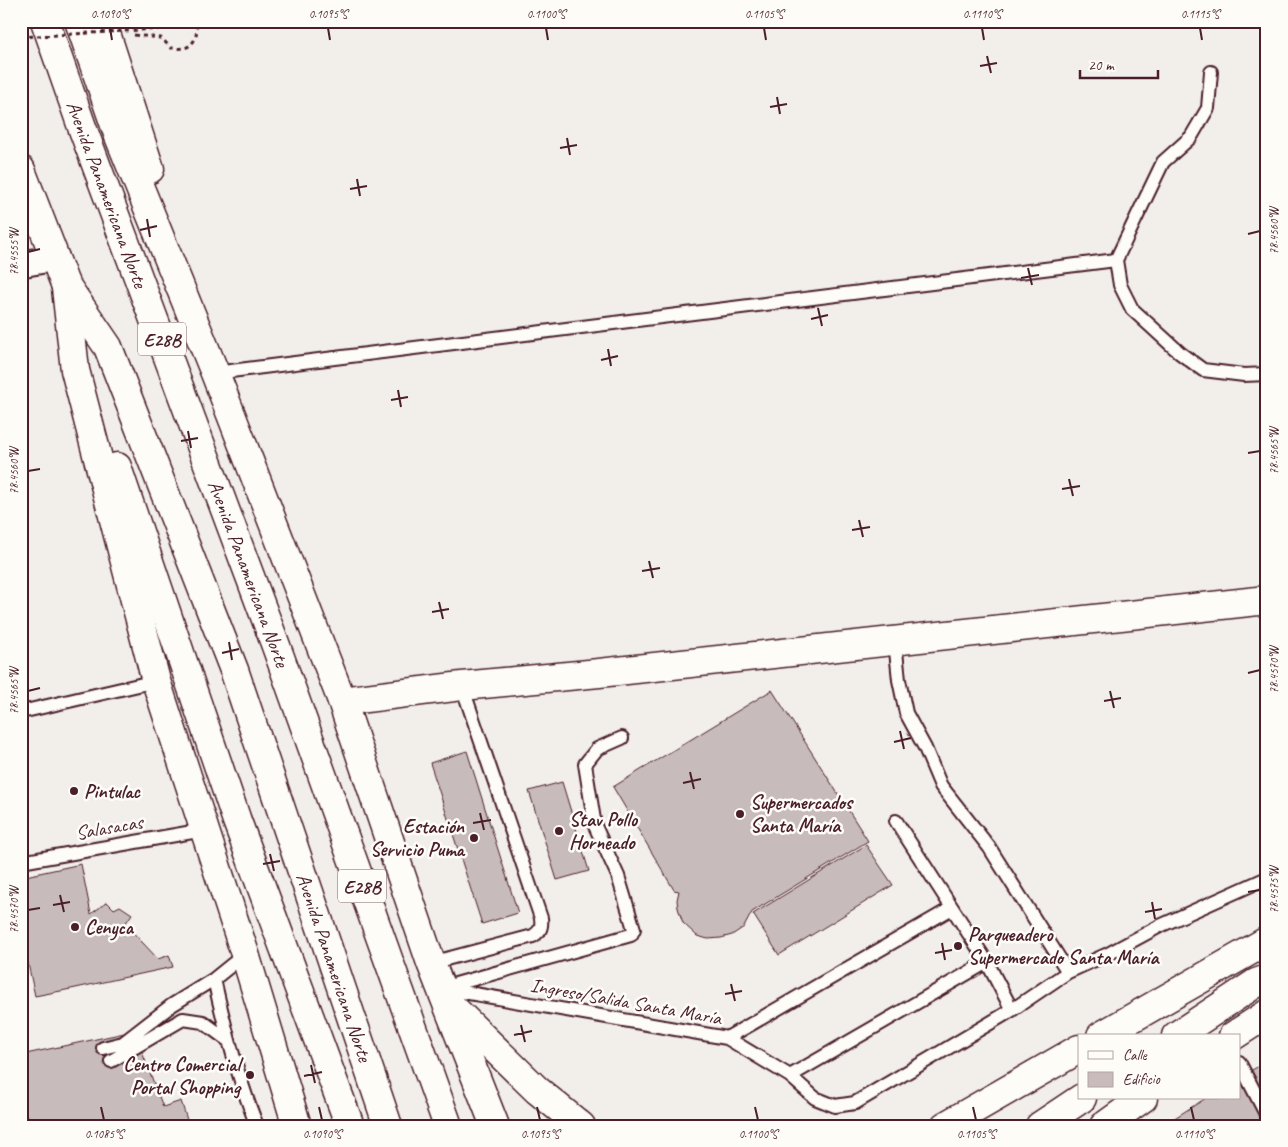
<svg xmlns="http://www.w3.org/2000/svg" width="1288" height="1147" viewBox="0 0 1288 1147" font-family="Caveat,sans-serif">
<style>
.building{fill:#c8bbbb;stroke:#4a1f2b}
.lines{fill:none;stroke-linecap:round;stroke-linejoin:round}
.lane-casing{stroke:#4a1f2b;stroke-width:16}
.street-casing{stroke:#4a1f2b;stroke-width:29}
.highway-casing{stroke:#4a1f2b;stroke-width:31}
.path{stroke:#4a1f2b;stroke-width:3;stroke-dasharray:4 4;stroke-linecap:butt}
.lane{stroke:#fdfcf7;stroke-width:12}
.street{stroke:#fdfcf7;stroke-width:25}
.highway{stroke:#fdfcf7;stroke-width:28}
.path-bridge{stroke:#4a1f2b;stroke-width:3;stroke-dasharray:4 4;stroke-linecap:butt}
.ticks{fill:none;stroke:#4a1f2b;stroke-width:2}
.poi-dot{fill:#4a1f2b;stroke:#fdfcf7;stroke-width:2}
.labels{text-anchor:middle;stroke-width:5;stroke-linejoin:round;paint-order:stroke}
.shield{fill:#fdfcf7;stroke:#806168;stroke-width:1}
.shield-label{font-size:19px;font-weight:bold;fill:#4a1f2b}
.street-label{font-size:20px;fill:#4a1f2b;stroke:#fdfcf7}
.poi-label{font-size:20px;font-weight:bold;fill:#4a1f2b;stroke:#fdfcf7;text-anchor:start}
.neatline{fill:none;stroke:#4a1f2b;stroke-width:2}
.ticks-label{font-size:12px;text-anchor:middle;fill:#4a1f2b}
</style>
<rect width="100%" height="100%" fill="#f2efeb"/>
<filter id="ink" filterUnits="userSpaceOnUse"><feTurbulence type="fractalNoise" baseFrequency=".02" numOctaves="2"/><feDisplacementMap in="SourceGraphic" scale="10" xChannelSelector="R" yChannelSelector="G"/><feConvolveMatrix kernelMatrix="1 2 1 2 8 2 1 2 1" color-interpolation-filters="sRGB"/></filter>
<g filter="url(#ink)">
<!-- building -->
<path class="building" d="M772,690L868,841L752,912L744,927L732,935L721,938L708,939L697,936L683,923L678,908L677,900L679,891L674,890L613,787Z
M467,751L518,913L482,924L430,763Z
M562,782L589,871L557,880L529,791Z
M866,845L893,885L779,955L753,914Z
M81,864L91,914L107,902L114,909L120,906L132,914L125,924L158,959L169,955L173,967L71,989L35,996L21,931V877Z
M134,1031L163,1107L181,1101L189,1126H38L21,1111V1055Z
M1267,1061V1126H1162L1206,1098H1239V1078Z"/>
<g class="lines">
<defs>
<path id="lane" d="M1116,260L1163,162L1191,137L1208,108L1211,72
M215,373L1116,260L1120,285L1132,309L1180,353L1203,370L1244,375L1267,374
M895,641L899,680L906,713L925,748L941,786L989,847L1068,972
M21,712L156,681
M896,821L987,962L1012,1010
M21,862L204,830
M431,963L533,936C541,931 542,927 541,918L462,686
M214,979C225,1029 238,1078 257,1126
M445,987L631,935L634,929L618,876L595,826L585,764L597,749L622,738
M440,988L727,1038L952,908
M727,1038L790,1076L815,1098L835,1106L855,1103L1012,1010L1068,972L1108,954L1160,926L1267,878
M103,1048L123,1043L172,1005L214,979L245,954
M111,1061L183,1019L203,1022L229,1041
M1239,1062L1267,1116
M790,1076L987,962"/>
<path id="street" d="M21,264L56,258"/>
<g id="highway">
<path id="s1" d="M45,21L82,127L276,646L448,1126"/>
<path d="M79,21L118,134L215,373L342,701L431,963L495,1126"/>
<path d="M102,21L150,169"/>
<path id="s2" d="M21,170L65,284L108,347L234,670L388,1126"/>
<path d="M66,288L75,370L156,681L245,954L297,1126"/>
<path d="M117,467L237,821L350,1126"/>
<path d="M342,701L462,686L599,673L1267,600"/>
<path d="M450,1005L537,1090L581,1126"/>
<path d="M1101,1036L1267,941"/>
<path d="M1176,1036L1256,983L1267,979"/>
<path d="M1233,1036L1267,1014"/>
<path d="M945,1126L1079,1049"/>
<path d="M1040,1126L1082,1098"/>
<path d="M1104,1126L1143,1098"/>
</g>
</defs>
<!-- lane casing -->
<use href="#lane" class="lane-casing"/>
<!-- street casing -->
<use href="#street" class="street-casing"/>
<!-- highway casing -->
<use href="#highway" class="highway-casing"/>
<!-- path -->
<path class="path" d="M160,29L163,21
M134,35L161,38L171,48C175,48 180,49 184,48C195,46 200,31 194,21"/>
<!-- lane -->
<use href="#lane" class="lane"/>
<!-- street -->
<use href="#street" class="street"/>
<!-- highway -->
<use href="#highway" class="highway"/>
<!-- path-bridge -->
<path class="path-bridge" d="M21,37L160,29"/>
</g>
</g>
<!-- ticks -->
<path class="ticks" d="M110,28L112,40M328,28L330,40M546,28L548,40M764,28L766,40M982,28L984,40M1200,28L1202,40M987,56L991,73M980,66L997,63M777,97L780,114M770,107L787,104M567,138L570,155M560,148L577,145M357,179L360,196M350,189L367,186M147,219L150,237M140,230L157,226M1248,234L1260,231M28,252L40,249M1028,268L1032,285M1021,278L1039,275M818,308L822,326M811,319L828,315M608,349L611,366M601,360L618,356M398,390L401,407M391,400L408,397M188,431L191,448M181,441L198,438M1248,453L1260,451M28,471L40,469M1069,479L1073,496M1062,489L1080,486M859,520L863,537M852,530L870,527M649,561L653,578M642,571L660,568M439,602L443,619M432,612L449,609M229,642L232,660M222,653L239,649M1248,673L1260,670M28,691L40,688M1110,691L1114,708M1104,701L1121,698M900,731L904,749M894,742L911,738M690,772L694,789M683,783L701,779M480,813L484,830M473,823L491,820M270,854L274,871M263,864L280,861M1248,892L1260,890M60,895L64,912M1152,902L1155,919M53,905L70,902M28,910L40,908M1145,912L1162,909M942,943L945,960M935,953L952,950M731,984L735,1001M725,994L742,991M521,1025L525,1042M514,1035L532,1031M311,1065L315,1083M304,1076L322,1072M101,1107L104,1120M319,1107L322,1120M537,1107L540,1120M755,1107L758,1120M973,1107L976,1120M1191,1107L1194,1120"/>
<!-- markers -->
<g class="poi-dot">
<circle cx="74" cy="791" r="5"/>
<circle cx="740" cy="814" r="5"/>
<circle cx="559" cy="831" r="5"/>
<circle cx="474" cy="838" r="5"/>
<circle cx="75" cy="927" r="5"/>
<circle cx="958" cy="946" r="5"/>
<circle cx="250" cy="1075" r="5"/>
</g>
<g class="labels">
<!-- shield labels -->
<g class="shield">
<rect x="138" y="322.5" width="48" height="33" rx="4"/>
<rect x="338" y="869.5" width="48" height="33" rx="4"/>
</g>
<g class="shield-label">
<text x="162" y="346">E28B</text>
<text x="362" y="893">E28B</text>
</g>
<!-- street labels -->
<g class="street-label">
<text dy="7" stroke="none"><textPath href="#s1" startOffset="184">Avenida Panamericana Norte</textPath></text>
<text dy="7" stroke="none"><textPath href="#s1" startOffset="589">Avenida Panamericana Norte</textPath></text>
<text transform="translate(109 827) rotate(-10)" y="7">Salasacas</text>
<text dy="7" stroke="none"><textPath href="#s2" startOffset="859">Avenida Panamericana Norte</textPath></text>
<text transform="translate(626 1001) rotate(10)" y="7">Ingreso/Salida Santa María</text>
</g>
<!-- poi labels -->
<g class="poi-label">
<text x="84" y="798">Pintulac</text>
<text x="750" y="809">Supermercados<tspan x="750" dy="23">Santa María</tspan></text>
<text x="569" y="826">Stav Pollo<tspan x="569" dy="23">Horneado</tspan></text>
<text x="464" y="833" text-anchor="end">Estación<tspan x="464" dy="23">Servicio Puma</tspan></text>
<text x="85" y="934">Cenyca</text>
<text x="968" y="941">Parqueadero<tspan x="968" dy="23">Supermercado Santa María</tspan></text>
<text x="240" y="1071" text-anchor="end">Centro Comercial<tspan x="240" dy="23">Portal Shopping</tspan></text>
</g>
</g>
<!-- margin -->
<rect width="1288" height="1147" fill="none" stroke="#fdfcf7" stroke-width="55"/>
<!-- legend -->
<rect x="1078" y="1034" width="162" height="65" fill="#fdfcf7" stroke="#b5a4a5"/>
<rect x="1088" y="1051" width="25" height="8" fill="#fdfcf7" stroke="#b5a4a5"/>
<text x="1123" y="1060" font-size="15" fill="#4a1f2b">Calle</text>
<rect x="1088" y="1072" width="25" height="15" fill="#c8bbbb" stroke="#b5a4a5"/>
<text x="1123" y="1084" font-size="15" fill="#4a1f2b">Edificio</text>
<!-- scale -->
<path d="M1080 70v8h78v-8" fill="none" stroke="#4a1f2b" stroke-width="2.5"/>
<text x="1088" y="70" font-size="15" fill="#4a1f2b" stroke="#fdfcf7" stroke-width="4" paint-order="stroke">20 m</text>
<rect x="28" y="28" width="1232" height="1092" class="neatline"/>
<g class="ticks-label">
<text x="110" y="18">0.1090°S</text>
<text x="328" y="18">0.1095°S</text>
<text x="546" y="18">0.1100°S</text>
<text x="764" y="18">0.1105°S</text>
<text x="982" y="18">0.1110°S</text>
<text x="1200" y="18">0.1115°S</text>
<text transform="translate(1274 231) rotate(-90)" y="4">78.4560°W</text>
<text transform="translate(14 252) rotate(-90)" y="4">78.4555°W</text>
<text transform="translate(1274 451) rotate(-90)" y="4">78.4565°W</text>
<text transform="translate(14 471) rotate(-90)" y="4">78.4560°W</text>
<text transform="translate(1274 670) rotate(-90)" y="4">78.4570°W</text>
<text transform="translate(14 691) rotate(-90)" y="4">78.4565°W</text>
<text transform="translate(1274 890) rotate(-90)" y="4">78.4575°W</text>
<text transform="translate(14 910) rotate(-90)" y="4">78.4570°W</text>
<text x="104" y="1138">0.1085°S</text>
<text x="322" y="1138">0.1090°S</text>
<text x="540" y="1138">0.1095°S</text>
<text x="758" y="1138">0.1100°S</text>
<text x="976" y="1138">0.1105°S</text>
<text x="1194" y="1138">0.1110°S</text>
</g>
</svg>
